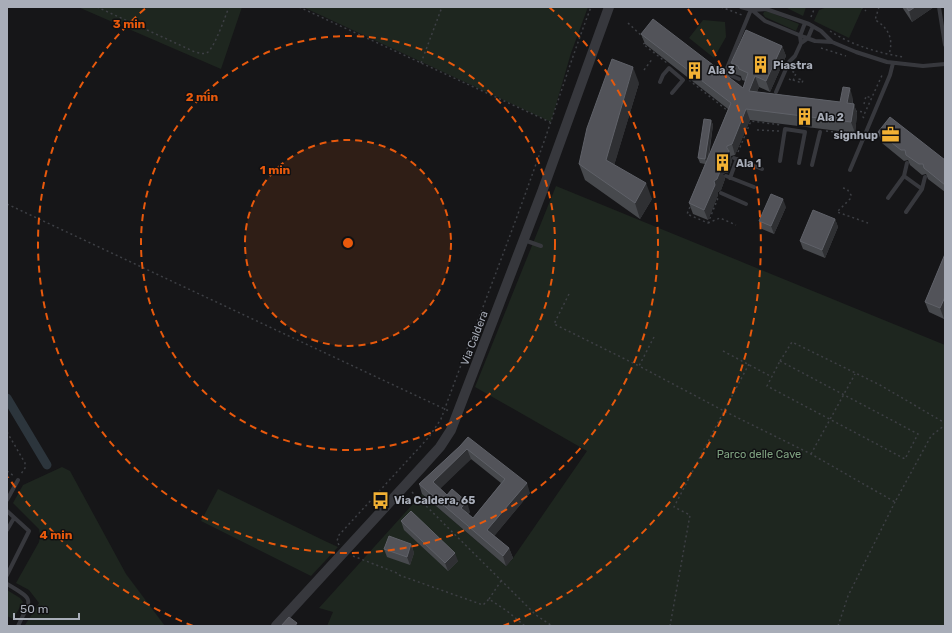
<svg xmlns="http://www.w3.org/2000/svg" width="952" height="633" viewBox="0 0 952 633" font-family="Rubik,sans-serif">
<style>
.green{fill:#1e261f}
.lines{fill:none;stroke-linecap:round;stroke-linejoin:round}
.canal{stroke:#2c353c;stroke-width:9}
.path{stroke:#3d3f44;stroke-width:1.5;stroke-dasharray:2 3;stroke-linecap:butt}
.service{stroke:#37383d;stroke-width:4}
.tertiary{stroke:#37383d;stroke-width:10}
.wall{fill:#47494d;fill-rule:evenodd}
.shaded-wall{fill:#2f3033}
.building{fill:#525359;stroke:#5f6168;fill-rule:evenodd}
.ring{fill:none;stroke:#e8590c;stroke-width:2;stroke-dasharray:7 5}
.labels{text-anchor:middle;stroke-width:3;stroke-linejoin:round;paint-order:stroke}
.poi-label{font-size:11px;font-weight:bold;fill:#a8adb8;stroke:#111113;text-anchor:start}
.street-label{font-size:11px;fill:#a8adb8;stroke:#111113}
.park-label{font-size:11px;fill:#7fa381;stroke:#111113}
.centre{fill:#e8590c;stroke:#111113;stroke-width:2}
.ring-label{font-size:12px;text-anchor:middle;font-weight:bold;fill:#e8590c;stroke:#111113;stroke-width:3;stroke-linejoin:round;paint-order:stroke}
</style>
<rect width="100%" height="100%" fill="#161618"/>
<!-- green -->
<path class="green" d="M78,7H242L221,69Z
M303,7H588L571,53L551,122Z
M785,7H806L803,16Z
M827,7H863L849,38L814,21L819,10Z
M767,11L799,24L796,31L765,17L763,14L764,12Z
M703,20L725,22L726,37L714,58L689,38Z
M556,186L945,345V626H327L333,612L319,608L422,494L506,566L513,558L587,451L475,387Z
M62,467L70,471L126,574L165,626L25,625L39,603L29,590L16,583L39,542L40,535L39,529L13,503L23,485Z
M218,489L327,542L338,547L311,576L201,521Z
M7,590L20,598L23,602L13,619L7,616Z"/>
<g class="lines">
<!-- canal -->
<path class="canal" d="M7,398L47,465"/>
<!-- path -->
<path class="path" d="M97,7L195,52C200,53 204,55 208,52C215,46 225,17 229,7
M299,7L550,122
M721,7L742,15
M861,7L866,11
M879,7L875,20C888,27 894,39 889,54
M811,17L815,7
M628,23L644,38
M830,31C851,45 879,53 903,57
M645,43L643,44L667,63
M821,48L846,56
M421,63L442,7
M644,70L653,58
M789,79L793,81L796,73L791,71
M689,80L728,111
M793,80L802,83L803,80L799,79L800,76
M864,104L866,96L871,98
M855,111L865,112
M864,118L863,117L883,73
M757,130L779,131
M826,131L858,135
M738,152L751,121L781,125
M843,188L847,189L851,195L850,199L837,212L868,223
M7,204L449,411
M690,207L687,214L708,223L718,198
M708,223L720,218L736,225
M569,294L554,324L639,366
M654,337L639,366L724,411L749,364
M723,351L772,377
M780,361L918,434L905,459L767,386Z
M780,361L792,342L880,385L945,423
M7,432L25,463V468L21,474
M811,454L855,374
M7,471L14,476
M412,492L536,615L552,626
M339,545L337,541L339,535L429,437L441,419C472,334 506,249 536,164C555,112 571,59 591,7
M353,556L397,573L399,575L483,605L489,599L507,611L525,626
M489,599L501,581
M670,626L690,515L674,507L724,411L811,454L895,502L931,436L945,425
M838,626L848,596L895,502"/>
<!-- service -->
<path class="service" d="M741,7L752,10L766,9L809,24L821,31L832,42
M939,7L945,45
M752,10L765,21L804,37L815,41L832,42L856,52L887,62L923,66L945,64
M801,43L808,38L813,26
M739,79L725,73L752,7
M660,82L663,75L669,68L683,80L672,93
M776,92L789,62L795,56L801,43L800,36L805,23
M734,158L762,169
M780,161L785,129L805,132L799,163
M812,165L820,132
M850,170L890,75L893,63
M726,176L754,187
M904,176L922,189
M730,178L737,159
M721,193L746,204
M888,198L904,176L907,163
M906,212L922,189L925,177
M524,240L541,246
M7,500L18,480
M7,511L29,531L7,575
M7,530L14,518
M7,584C36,601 31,598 18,626"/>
<!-- tertiary -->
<path class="tertiary" d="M276,626L421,468L440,447L451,430L542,192L609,7"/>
</g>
<!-- wall -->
<path class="wall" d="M902,7H934L912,22Z
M641,34L743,88L745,81L742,80L741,76L735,74L731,63L782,46L786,56L770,92L759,87L757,92L840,102L853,99V103L854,104L857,114L855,133L750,120L735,155L731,156L732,161L728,173H725L723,174L725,179L721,190L718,192V195L708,220L693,214L689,203L705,164L700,163L698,158L711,120L713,125L709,156L728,109L645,44Z
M639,83L614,165L652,199L640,219L585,180L579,164Z
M878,132L945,160V192L928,179L926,174L922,175L910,165L908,160L904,161L882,143Z
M786,207L774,234L762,229L759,221Z
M835,219L838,227L825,258L803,249L800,241Z
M945,254V317L944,319L929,312L925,302Z
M468,437L530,493L494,536L509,548L513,558L506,566L422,494L419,484L460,446ZM471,459L501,483L473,518L468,514L470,512L447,495L440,488Z
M401,521L458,561L448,571L404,530Z
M411,544L414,553L410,565L387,557L384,549Z"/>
<!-- shaded-wall -->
<path class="shaded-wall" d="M915,7H934L912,22L909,11Z
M782,46L786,56L770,92L766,81Z
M633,67L639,83L611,176L606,160Z
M755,76L759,87L753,101L749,91Z
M850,88L853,99L851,113L847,103Z
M854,104L857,114L855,133L851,122Z
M746,109L750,120L735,155L732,144Z
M711,120L713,125L707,164L705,159Z
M727,146L732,161L728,173L724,162Z
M721,162L725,173L723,174L725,179L721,190L718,192V195L708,220L704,210L719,166V164Z
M646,183L652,199L640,219L635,203Z
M783,199L786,207L774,234L771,226Z
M835,219L838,227L825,258L822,250Z
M945,297V317L944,319L940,308Z
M467,449L471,459L437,492L433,482Z
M527,483L530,493L491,540L487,530Z
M467,502L470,512L465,518L461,508Z
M411,544L414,553L410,565L407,557Z
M509,548L513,558L506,566L503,556Z
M455,553L458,561L448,571L445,563Z"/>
<!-- building -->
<path class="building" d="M906,7H915L909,11Z
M653,19L743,88L748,73L739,69L738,66L731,63L746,30L782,46L766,81L755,76L749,91L840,102L843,87L850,88L847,103L854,104L851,122L746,109L732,144L727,146V148L729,151L724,162H721L719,164V166L721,169L717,179L714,181L715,185L704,210L689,203L731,103L641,34Z
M612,59L633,67L606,160L646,183L635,203L579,164L587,128Z
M890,117L945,160V185L924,168L923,164H919L906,155L905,150H901L878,132Z
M704,119L711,120L705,159L698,158Z
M771,194L783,199L771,226L759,221Z
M813,210L835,219L822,250L800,241Z
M945,254V297L940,308L925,302Z
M468,437L527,483L487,530L509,548L503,556L419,484L460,446ZM467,449L505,479L473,518L461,508L467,502L452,489L447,495L433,482Z
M411,511L455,553L445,563L401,521Z
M389,536L411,544L407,557L384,549Z
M289,617L297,623L295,626H281Z"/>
<!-- distance rings -->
<circle cx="348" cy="243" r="103" fill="#e8590c" fill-opacity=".12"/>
<g class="ring">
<circle cx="348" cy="243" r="103"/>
<circle cx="348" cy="243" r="207"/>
<path d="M549 7A310 310 0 1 1 147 7"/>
<path d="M193 626A413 413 0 0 1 8 477M688 9A413 413 0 0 1 503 626"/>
</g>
<!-- icons -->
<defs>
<symbol id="building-bare" viewBox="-9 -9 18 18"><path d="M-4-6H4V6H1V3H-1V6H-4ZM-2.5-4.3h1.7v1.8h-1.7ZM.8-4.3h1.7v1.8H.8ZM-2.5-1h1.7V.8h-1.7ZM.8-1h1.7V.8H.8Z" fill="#f2b134" stroke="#111113" stroke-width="2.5" paint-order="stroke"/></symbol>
<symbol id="office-bare" viewBox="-9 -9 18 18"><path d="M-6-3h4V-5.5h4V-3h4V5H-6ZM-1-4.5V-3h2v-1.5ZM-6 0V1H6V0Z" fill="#f2b134" stroke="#111113" stroke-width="2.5" paint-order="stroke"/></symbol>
<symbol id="bus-bare" viewBox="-9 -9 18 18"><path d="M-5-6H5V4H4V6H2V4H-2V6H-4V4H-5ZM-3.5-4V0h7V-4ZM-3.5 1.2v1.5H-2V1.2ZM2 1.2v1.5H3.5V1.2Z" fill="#f2b134" stroke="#111113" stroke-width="2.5" paint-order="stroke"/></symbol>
</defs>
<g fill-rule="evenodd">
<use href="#building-bare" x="748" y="52" width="25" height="25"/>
<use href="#building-bare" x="682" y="58" width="25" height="25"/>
<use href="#building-bare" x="792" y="104" width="25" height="25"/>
<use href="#office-bare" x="878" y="122" width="25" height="25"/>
<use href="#building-bare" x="710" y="150" width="25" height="25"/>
<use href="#bus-bare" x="368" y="488" width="25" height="25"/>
</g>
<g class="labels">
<!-- poi labels -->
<g class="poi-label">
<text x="773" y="69">Piastra</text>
<text x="708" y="74">Ala 3</text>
<text x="817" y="121">Ala 2</text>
<text x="878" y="139" text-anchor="end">signhup</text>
<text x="736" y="167">Ala 1</text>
<text x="394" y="504">Via Caldera, 65</text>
</g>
<!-- street labels -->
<g class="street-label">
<text transform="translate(474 338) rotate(-69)" y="4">Via Caldera</text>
</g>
<!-- park labels -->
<g class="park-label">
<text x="759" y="458">Parco delle Cave</text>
</g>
</g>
<circle cx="348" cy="243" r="6" class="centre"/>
<g class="ring-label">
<text x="129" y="28">3 min</text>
<text x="202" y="101">2 min</text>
<text x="275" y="174">1 min</text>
<text x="56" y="539">4 min</text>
</g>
<!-- border -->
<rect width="952" height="633" fill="none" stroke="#a8adb8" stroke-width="16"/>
<!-- scale -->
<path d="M14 613v6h65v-6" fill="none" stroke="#a8adb8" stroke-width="2"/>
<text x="20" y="613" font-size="12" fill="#a8adb8" stroke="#111113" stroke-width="3" paint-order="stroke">50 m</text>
</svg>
